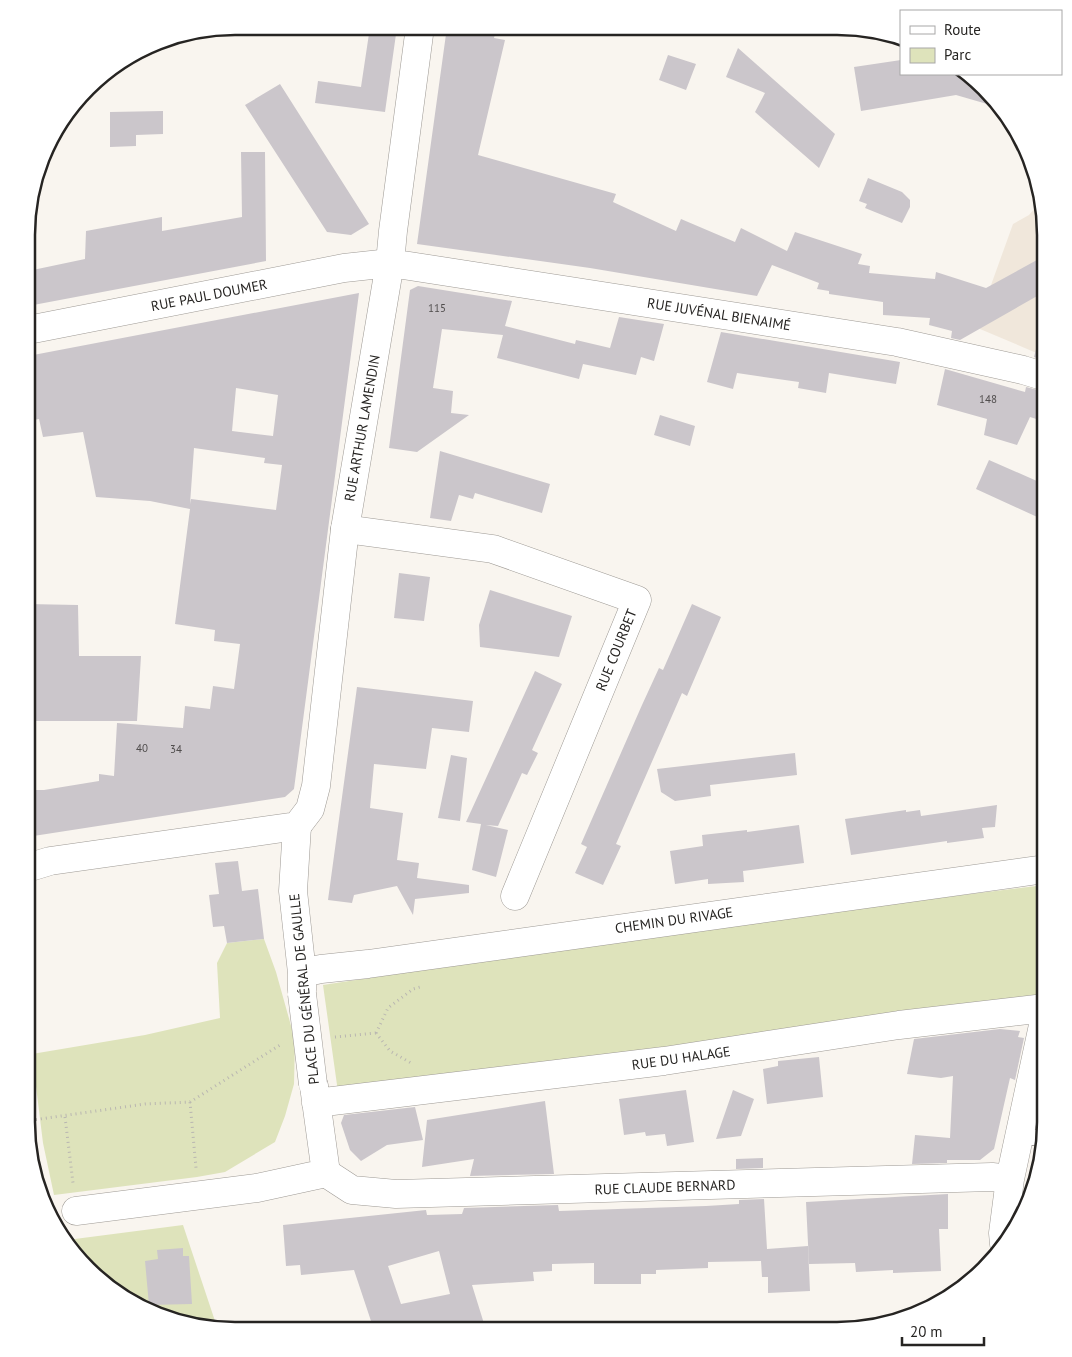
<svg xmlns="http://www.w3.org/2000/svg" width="1072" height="1357" viewBox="0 0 1072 1357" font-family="'PT Sans',sans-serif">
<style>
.built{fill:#f0e7db}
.green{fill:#dee3bb}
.building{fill:#cbc6cb;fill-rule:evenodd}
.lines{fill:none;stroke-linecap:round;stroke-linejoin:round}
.service-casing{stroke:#9e9a95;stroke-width:17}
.minor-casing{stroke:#9e9a95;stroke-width:29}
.tertiary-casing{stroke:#9e9a95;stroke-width:29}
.path{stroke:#b9b6b1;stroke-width:3;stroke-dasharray:1 4;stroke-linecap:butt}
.service{stroke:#fff;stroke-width:15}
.minor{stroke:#fff;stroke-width:28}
.tertiary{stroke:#fff;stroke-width:28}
.minor-bridge-casing{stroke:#9e9a95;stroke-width:29;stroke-linecap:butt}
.minor-bridge{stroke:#fff;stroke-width:28}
.labels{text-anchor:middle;stroke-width:4;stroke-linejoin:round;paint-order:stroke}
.number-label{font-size:11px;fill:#4f4c4c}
.street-label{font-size:14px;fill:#262422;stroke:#fff}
.rim{fill:none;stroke:#262422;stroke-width:2.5}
</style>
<rect width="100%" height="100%" fill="#f9f5ef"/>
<!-- built -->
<path class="built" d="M1041,201L1046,235V357L980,329L977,324L1013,224L1029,215Z"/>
<!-- green -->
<path class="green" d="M1045,885V996L591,1059L338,1092L323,985C564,948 804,913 1045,885Z
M264,939L276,972L295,1040L294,1084L285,1116L275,1142L225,1172L197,1177L54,1195L43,1143L32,1054L145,1035L220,1018L217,963L227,943Z
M183,1225L218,1330L168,1320L119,1296L67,1240Z"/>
<!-- building -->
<path class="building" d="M370,27H397L385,112L315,103L318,81L361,87Z
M447,27H486L485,32L495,34L494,38L505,40L478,155L616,194L613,202L676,231L681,219L735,242L741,228L787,251L795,232L862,254L858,264L870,266L869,273L935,279L936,272L986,288L1046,255V291L960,340L951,338L952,331L929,325L930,318L883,315V302L829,294V291L817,289L819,283L772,265L757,296L590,268L417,244Z
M738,48L835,134L819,168L755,112L765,93L726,77Z
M668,55L696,64L686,90L659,80Z
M901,60V74H964L994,106L956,95L861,111L854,67Z
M280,84L369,224L351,235L327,232L245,105Z
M163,111V134L136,135V146L110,147V112Z
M241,152H265L266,261L28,306V271L85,259L86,231L162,217V231L242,217Z
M868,178L902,192L910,200V207L902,223L865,208L867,204L859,201Z
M418,286L512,301L505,326L575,344L576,340L610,348L619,317L664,324L654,361L641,357L636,375L583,364L579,379L497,358L503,335L442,329L433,388L453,391L451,413L469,415L417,452L389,448L410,290Z
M359,293L294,789L285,797L27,837V790H44L99,781V774L114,776L117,723L183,728L185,706L210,709L213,686L234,689L240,644L214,641L215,630L175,624L190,509L150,501L96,497L83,432L43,437L39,419L28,421V356ZM236,388L278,395L273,436L232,431ZM194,448L265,458L264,463L282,465L276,510L191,499L190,504Z
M721,332L900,362L896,384L829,373L826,393L798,388L799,382L737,373L733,389L707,382Z
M1038,341L1046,342V361L1034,357Z
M945,369L1025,392L1026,387L1046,392V422L1030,417L1017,445L984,435L987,419L937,405Z
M660,415L695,426L690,446L654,435Z
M440,451L550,484L542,513L475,493L473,499L459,495L451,521L430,518Z
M989,460L1046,485V521L976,489Z
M399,573L430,577L424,621L394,618Z
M490,590L572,616L559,657L480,647L479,625Z
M27,604L78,605L79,656H141L137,721H27Z
M692,604L721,617L687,696L682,693L616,844L621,846L603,885L575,873L587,847L581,844L642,705L659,668L663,670Z
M535,671L562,684L532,750L538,753L527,775L522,773L498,826L486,825L508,830L496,877L472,870L481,824L466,822Z
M357,687L473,701L469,732L432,728L426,769L374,764L370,808L403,813L397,860L419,863L417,878L469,885V893L415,899L413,915L397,886L354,895L352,903L328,900Z
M795,753L797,775L710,785L711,796L675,801L661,792L657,769Z
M451,755L467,758L460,821L438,818Z
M997,805L995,827L982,828L984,838L947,843V841L851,855L845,819L906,810V812L920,810L921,816Z
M799,825L804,863L743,871L744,882L708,884V879L675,884L670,851L703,846L702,835L747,830V832Z
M238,861L242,891L258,889L264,939L227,943L224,926L213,927L209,895L219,894L215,863Z
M1000,1029L1020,1031L1018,1037L1024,1038L1015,1080L1010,1078L994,1149L980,1160H947V1163L912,1164L915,1135L950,1138L953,1076L941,1078L907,1074L914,1039Z
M819,1057L823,1097L767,1104L763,1069L778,1066V1061Z
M686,1090L694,1142L667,1146L665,1134L646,1136L645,1132L624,1135L619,1099Z
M733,1090L754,1099L741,1136L716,1139Z
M545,1101L554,1174L470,1176L474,1159L422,1167L427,1120Z
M415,1107L423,1140L387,1145L361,1161L350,1150L341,1123L344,1115Z
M763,1158V1168L736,1169V1159Z
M948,1194V1229H939L941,1271L893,1273V1270L856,1272L855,1263L809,1264L806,1202Z
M764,1199L767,1249L808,1246L810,1291L768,1293V1277H762L761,1261L708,1262V1268L656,1270V1274H641V1284H594V1263L552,1264V1271L533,1272L534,1281L472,1285L486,1330H374L354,1270L301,1275L300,1265L286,1266L283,1225L426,1210L427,1215L462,1214L464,1208L558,1205L559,1211L706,1206L739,1204V1200ZM439,1251L450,1294L401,1304L388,1266Z
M183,1248V1256H189L192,1304L149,1305L145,1261L158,1259L157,1250Z"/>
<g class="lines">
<defs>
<path id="service" d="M1018,1138L1045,1137"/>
<path id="minor" d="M28,330L344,268L390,263
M345,529L493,549L637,600L515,896
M297,826L293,891L302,973V990
M302,973L321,969L368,964L1045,869
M316,1103L664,1061L899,1025L1045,1008
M326,1173L352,1190L396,1194L992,1177L1010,1179
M76,1211L257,1188L326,1173L314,1086
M1004,1244L1003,1233L1010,1179L1045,1016"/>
<path id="tertiary" d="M390,263L897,342L1023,370L1046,377
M27,868L50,861L297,826L310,809L316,786L345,529L390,263L393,231L420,27"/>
</defs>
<!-- service casing -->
<use href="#service" class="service-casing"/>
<!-- minor casing -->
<use href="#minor" class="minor-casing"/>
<!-- tertiary casing -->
<use href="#tertiary" class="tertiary-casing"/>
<!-- path -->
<path class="path" d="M376,1033L388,1008L413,989L420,987
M376,1033L390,1051L411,1063
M335,1037L376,1033
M190,1102L196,1168
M65,1117L73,1183
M26,1121L145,1104L190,1102L280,1045"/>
<!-- service -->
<use href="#service" class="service"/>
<!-- minor -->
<use href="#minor" class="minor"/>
<!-- tertiary -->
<use href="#tertiary" class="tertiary"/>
<defs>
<path id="minor-bridge" d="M302,994L313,1084"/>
</defs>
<!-- minor-bridge casing -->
<use href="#minor-bridge" class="minor-bridge-casing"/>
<!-- minor-bridge -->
<use href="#minor-bridge" class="minor-bridge"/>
</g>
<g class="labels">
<!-- number labels -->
<g class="number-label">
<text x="437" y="312">115</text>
<text x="988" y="403">148</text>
<text x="142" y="752">40</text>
<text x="176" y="753">34</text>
</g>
<!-- street labels -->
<g class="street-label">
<text transform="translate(209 295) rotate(-11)" y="5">RUE PAUL DOUMER</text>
<text transform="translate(719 314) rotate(9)" y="5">RUE JUVÉNAL BIENAIMÉ</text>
<text transform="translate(362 428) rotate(-80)" y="5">RUE ARTHUR LAMENDIN</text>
<text transform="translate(616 650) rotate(-68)" y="5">RUE COURBET</text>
<text transform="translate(674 920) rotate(-8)" y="5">CHEMIN DU RIVAGE</text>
<text transform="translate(304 989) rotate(-96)" y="5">PLACE DU GÉNÉRAL DE GAULLE</text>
<text transform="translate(681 1058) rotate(-8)" y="5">RUE DU HALAGE</text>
<text transform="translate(665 1187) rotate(-2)" y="5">RUE CLAUDE BERNARD</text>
</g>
</g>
<!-- crop -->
<path d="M0 0H1072V1357H0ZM235 35H837A200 200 0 0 1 1037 235V1122A200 200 0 0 1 837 1322H235A200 200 0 0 1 35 1122V235A200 200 0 0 1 235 35Z" fill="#fff" fill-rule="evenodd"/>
<path class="rim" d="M235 35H837A200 200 0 0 1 1037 235V1122A200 200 0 0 1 837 1322H235A200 200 0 0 1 35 1122V235A200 200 0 0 1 235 35Z"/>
<!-- legend -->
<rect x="900" y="10" width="162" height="65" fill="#ffffff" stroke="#a8a7a7"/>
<rect x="910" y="26" width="25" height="8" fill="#ffffff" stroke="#a8a7a7"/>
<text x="944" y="35" font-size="15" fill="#262422">Route</text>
<rect x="910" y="48" width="25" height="15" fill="#dee3bb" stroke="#a8a7a7"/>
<text x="944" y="60" font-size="15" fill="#262422">Parc</text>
<!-- scale -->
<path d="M902 1337v8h82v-8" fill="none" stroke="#262422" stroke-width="2.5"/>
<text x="910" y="1337" font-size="15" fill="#262422" stroke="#ffffff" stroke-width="4" paint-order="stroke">20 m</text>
</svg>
